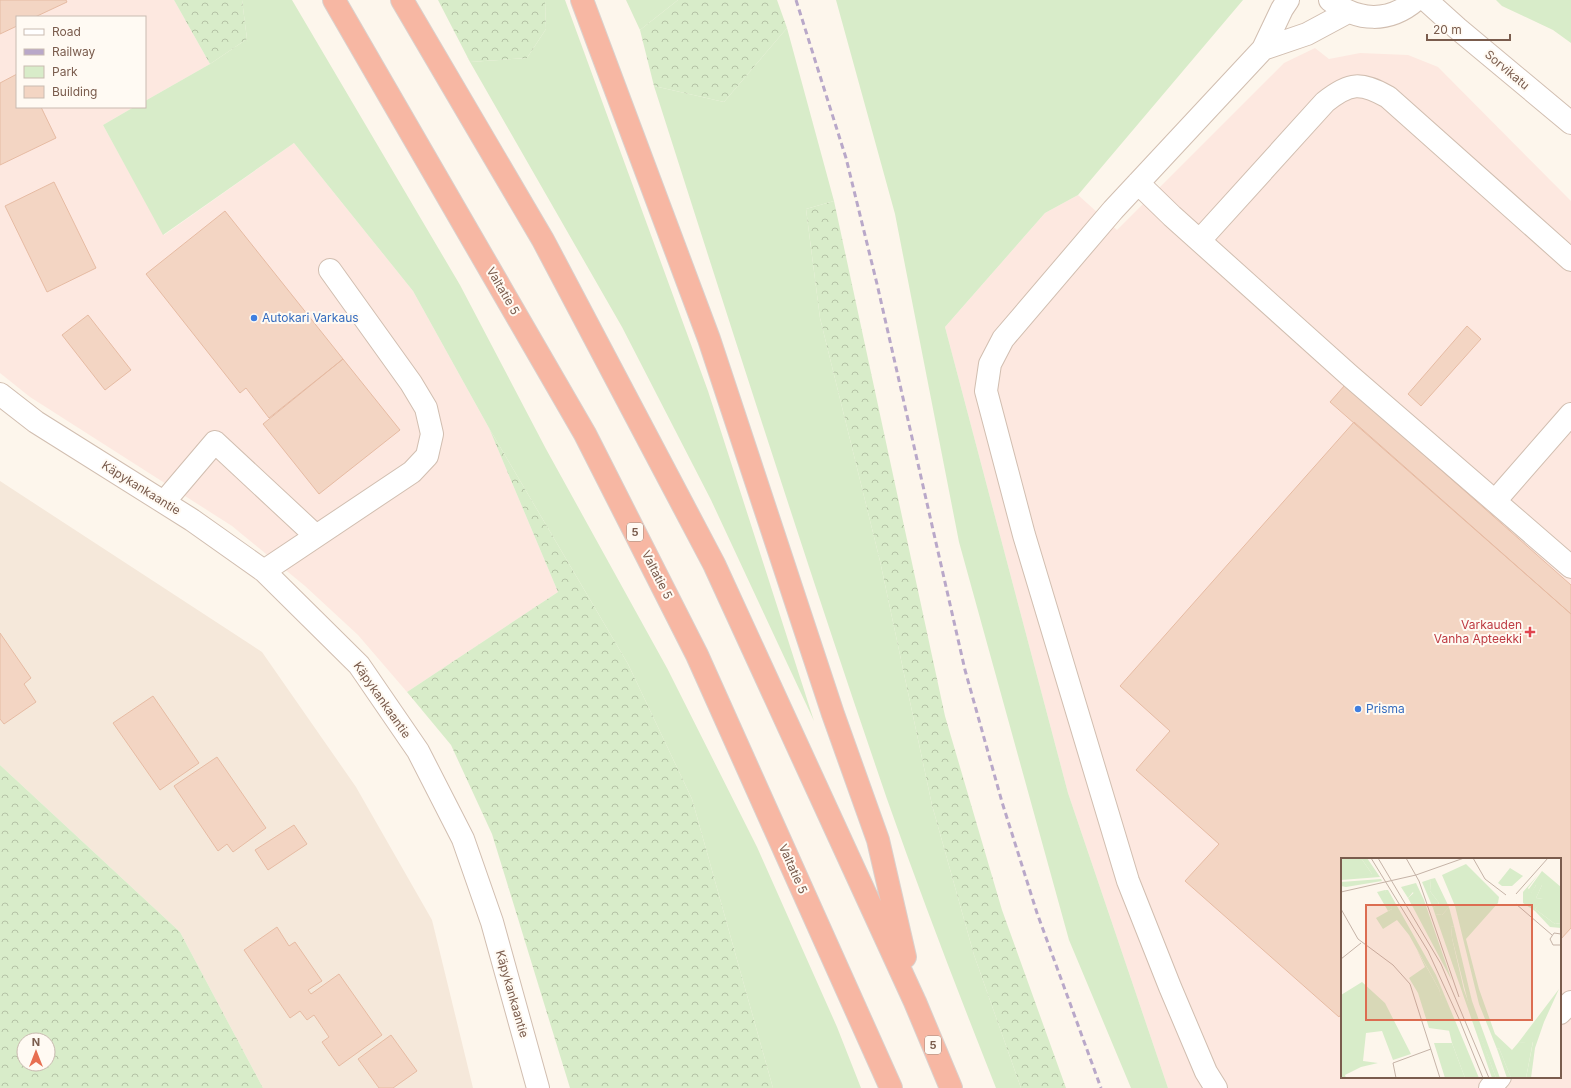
<svg xmlns="http://www.w3.org/2000/svg" width="1571" height="1088" viewBox="0 0 1571 1088" font-family="Inter,sans-serif">
<style>
.residential{fill:#f5e8da}
.commercial{fill:#fde8e0;fill-rule:evenodd}
.green{fill:#d8ecc9}
.forest{fill:url(#forest-crowns);fill-rule:evenodd}
.building{fill:#f3d5c3;stroke:#e6bba3}
.lines{fill:none;stroke-linecap:round;stroke-linejoin:round}
.minor-casing{stroke:#d1beb0;stroke-width:24}
.highway-casing{stroke:#dad1cd;stroke-width:24}
.minor{stroke:#fff;stroke-width:22}
.highway{stroke:#f7b7a3;stroke-width:22}
.rail{stroke:#b9a8c9;stroke-width:3;stroke-dasharray:6 4;stroke-linecap:butt}
.shop-dot{fill:#3f7fe0;stroke:#fffaf3;stroke-width:1.5}
.health-dot{fill:#e0444e;stroke:#fffaf3;stroke-width:1.5}
.labels{text-anchor:middle;stroke-width:4;stroke-linejoin:round;paint-order:stroke}
.shield{fill:#fffaf3;stroke:#a28b7f;stroke-width:1}
.shield-label{font-size:11px;font-weight:bold;fill:#7a5c4d}
.street-label{font-size:12px;fill:#7a5c4d;stroke:#fffaf3}
.shop-label{font-size:12px;fill:#366cbe;stroke:#fffaf3;text-anchor:start}
.health-label{font-size:12px;fill:#be3a42;stroke:#fffaf3;text-anchor:end}
.inset-road{fill:none;stroke:#c5b3a7;stroke-width:1}
.view{fill:#dc6d51;fill-opacity:0.15;stroke:#dc6d51;stroke-width:2}
.inset-edge{fill:none;stroke:#7a5c4d;stroke-width:2}
</style>
<defs>
<pattern id="forest-crowns" width="20" height="18" patternUnits="userSpaceOnUse"><rect width="20" height="18" fill="#d8ecc9"/><path d="M2 6a3 3 0 1 1 6 0M12 15a3 3 0 1 1 6 0" fill="none" stroke="#b4c2a5"/></pattern>
</defs>
<rect width="100%" height="100%" fill="#fdf6ec"/>
<!-- residential -->
<path class="residential" d="M0,481L262,652L356,787L432,920L473,1088H263L180,932L0,765Z"/>
<!-- commercial -->
<path class="commercial" d="M0,0H174L210,64L145,101V17H17V107H134L103,125L164,235L294,143L413,291L489,428L558,592L407,692L358,635L305,586L232,526L30,397L0,373Z
M1315,48L1329,59L1360,53L1408,55L1438,67L1571,201V1088H1168L1068,793L945,327L1045,213L1078,195L1117,230L1284,63ZM1342,859H1560V1077H1342Z"/>
<!-- green -->
<path class="green" d="M242,0H292L460,285L546,449L667,668L757,847L837,1027L861,1088H773L692,799L628,664L489,428L413,291L294,143L163,235L103,125L134,107H145V101L210,64L247,39Z
M545,0H565L708,391L814,721L711,500L622,327L470,62L527,58L546,29Z
M626,0H678L640,30Z
M836,0H1243L1078,195L1045,213L945,327L1068,793L1168,1088H1131L1069,940L959,542L895,214Z
M1496,0H1571V43L1553,30L1502,6Z
M787,28L834,201L806,209L820,318L880,561L932,805L974,955L1021,1088H996C958,992 921,896 887,799C806,563 730,324 654,86L724,102Z"/>
<!-- forest -->
<path class="forest" d="M174,0H242L247,39L210,64Z
M438,0H545L546,29L527,58L470,62Z
M678,0H777L787,28L724,102L654,86L640,30Z
M834,201L945,716L1002,910L1066,1088H1021L974,955L932,805L880,561L820,318L806,209Z
M489,428L628,664L692,799L773,1088H570L492,834L451,745L407,692L558,592Z
M0,765L180,932L263,1088H0ZM24,1040H48V1064H24Z"/>
<!-- building -->
<path class="building" d="M0,0H66L67,2L35,17H17V26L0,34Z
M17,74V107H41L56,138L0,165V83Z
M54,182L96,268L47,292L5,206Z
M225,211L343,359L269,418L246,388L240,393L146,274Z
M88,315L131,370L105,390L62,335Z
M1467,326L1481,339L1421,406L1408,394Z
M343,359L400,430L319,494L263,424Z
M1345,385L1571,585V614L1330,402Z
M1354,422L1571,614V928L1560,940V859H1342V1013L1339,1017L1185,881L1219,844L1136,770L1170,731L1120,686Z
M0,633L31,678L24,684L36,702L4,724L0,719Z
M153,696L199,763L160,790L113,723Z
M217,757L266,828L233,852L227,844L218,851L174,786Z
M294,825L307,844L268,870L255,850Z
M277,927L289,946L295,942L322,981L308,990L311,994L339,974L382,1035L339,1066L322,1042L329,1037L314,1015L307,1020L300,1011L290,1018L244,950Z
M391,1035L417,1071L393,1088H379L358,1059Z"/>
<g class="lines">
<defs>
<path id="minor" d="M1330,0C1358,22 1389,23 1416,0
M1426,0L1457,28L1571,123
M1263,49L1307,34L1348,12
M1138,183L1172,216L1349,375L1571,567
M1200,240L1325,102C1350,82 1361,82 1388,97L1571,260
M0,394L36,422L192,520L264,571L359,665L418,751L463,839L492,922L538,1088
M1495,501L1571,414
M164,502L215,442L316,536
M264,571L412,472L427,456L432,434L426,408L411,383L330,270
M1560,1013L1571,1002
M1216,1088L1206,1072L1170,987L1128,881L1024,535L986,391L990,364L1003,339L1113,210L1263,49L1282,9L1288,0
M1490,1088L1500,1077"/>
<path id="highway" d="M334,0L585,434L697,655L891,1088
M402,0L543,240L714,564L915,1002L951,1088
M582,0L709,339L833,714L878,840L905,957"/>
</defs>
<!-- minor casing -->
<use href="#minor" class="minor-casing"/>
<!-- highway casing -->
<use href="#highway" class="highway-casing"/>
<!-- minor -->
<use href="#minor" class="minor"/>
<!-- highway -->
<use href="#highway" class="highway"/>
<!-- rail -->
<path class="rail" d="M796,0L846,158L877,284L965,670L1002,802L1037,913L1101,1088"/>
</g>
<!-- markers -->
<g class="shop-dot">
<circle cx="254" cy="318" r="4"/>
<circle cx="1358" cy="709" r="4"/>
</g>
<path class="health-dot" d="M1528 626h4v4h4v4h-4v4h-4v-4h-4v-4h4z"/>
<g class="labels">
<!-- shield labels -->
<g class="shield">
<rect x="627" y="523" width="16" height="18" rx="3"/>
<rect x="925" y="1036" width="16" height="18" rx="3"/>
</g>
<g class="shield-label">
<text x="635" y="536">5</text>
<text x="933" y="1049">5</text>
</g>
<!-- street labels -->
<g class="street-label">
<text transform="translate(1507 70) rotate(40)" y="4">Sorvikatu</text>
<text transform="translate(503 291) rotate(60)" y="4">Valtatie 5</text>
<text transform="translate(141 488) rotate(32)" y="4">Käpykankaantie</text>
<text transform="translate(657 575) rotate(63)" y="4">Valtatie 5</text>
<text transform="translate(382 700) rotate(55)" y="4">Käpykankaantie</text>
<text transform="translate(793 869) rotate(66)" y="4">Valtatie 5</text>
<text transform="translate(512 994) rotate(74)" y="4">Käpykankaantie</text>
</g>
<!-- shop labels -->
<g class="shop-label">
<text x="262" y="322">Autokari Varkaus</text>
<text x="1366" y="713">Prisma</text>
</g>
<!-- health labels -->
<g class="health-label">
<text x="1522" y="629">Varkauden<tspan x="1522" dy="14">Vanha Apteekki</tspan></text>
</g>
</g>
<!-- overview -->
<g transform="translate(1341 858)">
<rect width="220" height="220" fill="#fdf6ec"/>
<path d="M20,0H26L39,19L0,22V16H31ZM125,6L158,39L157,45L125,81L138,131L154,176L171,192L177,185L192,183L185,220H170L158,190L156,191L138,146L114,48L101,17ZM197,17L187,30L190,35L195,27H201L195,40L203,41L194,51L214,66L220,65V70L209,69L194,53L182,45V34ZM40,21L41,23L5,29L0,28V24ZM90,21L89,33L98,45L92,50L81,24ZM75,25L83,42L111,123L74,53H80L72,34L67,40L60,29ZM44,32H47L95,117L138,220H124L111,185L98,131L68,77L56,62L42,71L35,60L51,51ZM108,49L113,68L110,69L111,80L123,132L155,220H151L94,56L101,57Z" fill="#d8ecc9"/>
<path d="M0,0H20L31,16L16,19L0,16ZM169,10L182,18L171,28H161L157,25ZM201,13L220,29L219,65L214,66L194,51L202,41L195,40L201,27H195L190,36L185,35ZM94,20L108,49L101,57L94,56L92,50L98,45L89,33L90,21ZM44,32L50,44L51,51L47,53L36,34ZM76,32L82,50L80,53H74L67,40ZM113,68L131,143L159,220H155L128,148L111,80L110,69ZM76,92L98,131L110,173L88,170L77,135L68,120L84,109ZM21,124L44,145L70,196L52,202L41,173L25,175L22,203L37,205L20,209L4,217L5,220H0V137ZM218,131L203,164L194,190L190,220H185L192,184L177,185ZM93,185H111L124,220H104ZM158,190L170,220H166L156,191Z" fill="#d8ecc9"/>
<path class="inset-road" d="M30,0L87,93L119,163L142,220M37,0L100,106L148,220M65,0L78,23L118,139M132,0L144,21L165,37M0,34L75,17L123,0M175,36L207,0M175,46L211,77M0,51L17,81L52,107L69,126L99,220M220,76L213,75L209,81L212,87H220M0,101L20,85M55,220L52,205L90,191"/>
<path class="view" d="M25,47H191V162H25Z"/>
<rect width="220" height="220" class="inset-edge"/>
</g>
<!-- legend -->
<rect x="16" y="16" width="130" height="92" fill="#fffaf3" stroke="#cabbb1"/>
<rect x="24" y="29" width="20" height="6" fill="#ffffff" stroke="#cabbb1"/>
<text x="52" y="36" font-size="12" fill="#7a5c4d">Road</text>
<rect x="24" y="49" width="20" height="6" fill="#b9a8c9" stroke="#cabbb1"/>
<text x="52" y="56" font-size="12" fill="#7a5c4d">Railway</text>
<rect x="24" y="66" width="20" height="12" fill="#d8ecc9" stroke="#cabbb1"/>
<text x="52" y="76" font-size="12" fill="#7a5c4d">Park</text>
<rect x="24" y="86" width="20" height="12" fill="#f3d5c3" stroke="#cabbb1"/>
<text x="52" y="96" font-size="12" fill="#7a5c4d">Building</text>
<!-- north arrow -->
<g transform="translate(36 1052)"><circle r="19" fill="#fffaf3" stroke="#cabbb1"/>
<path d="M0-3L7 15L0 10L-7 15Z" fill="#e76f51"/>
<text y="-6" font-size="11" font-weight="bold" text-anchor="middle" fill="#7a5c4d">N</text>
</g>
<!-- scale -->
<path d="M1427 34v6h83v-6" fill="none" stroke="#7a5c4d" stroke-width="2"/>
<text x="1433" y="34" font-size="12" fill="#7a5c4d" stroke="#fffaf3" stroke-width="3" paint-order="stroke">20 m</text>
</svg>
